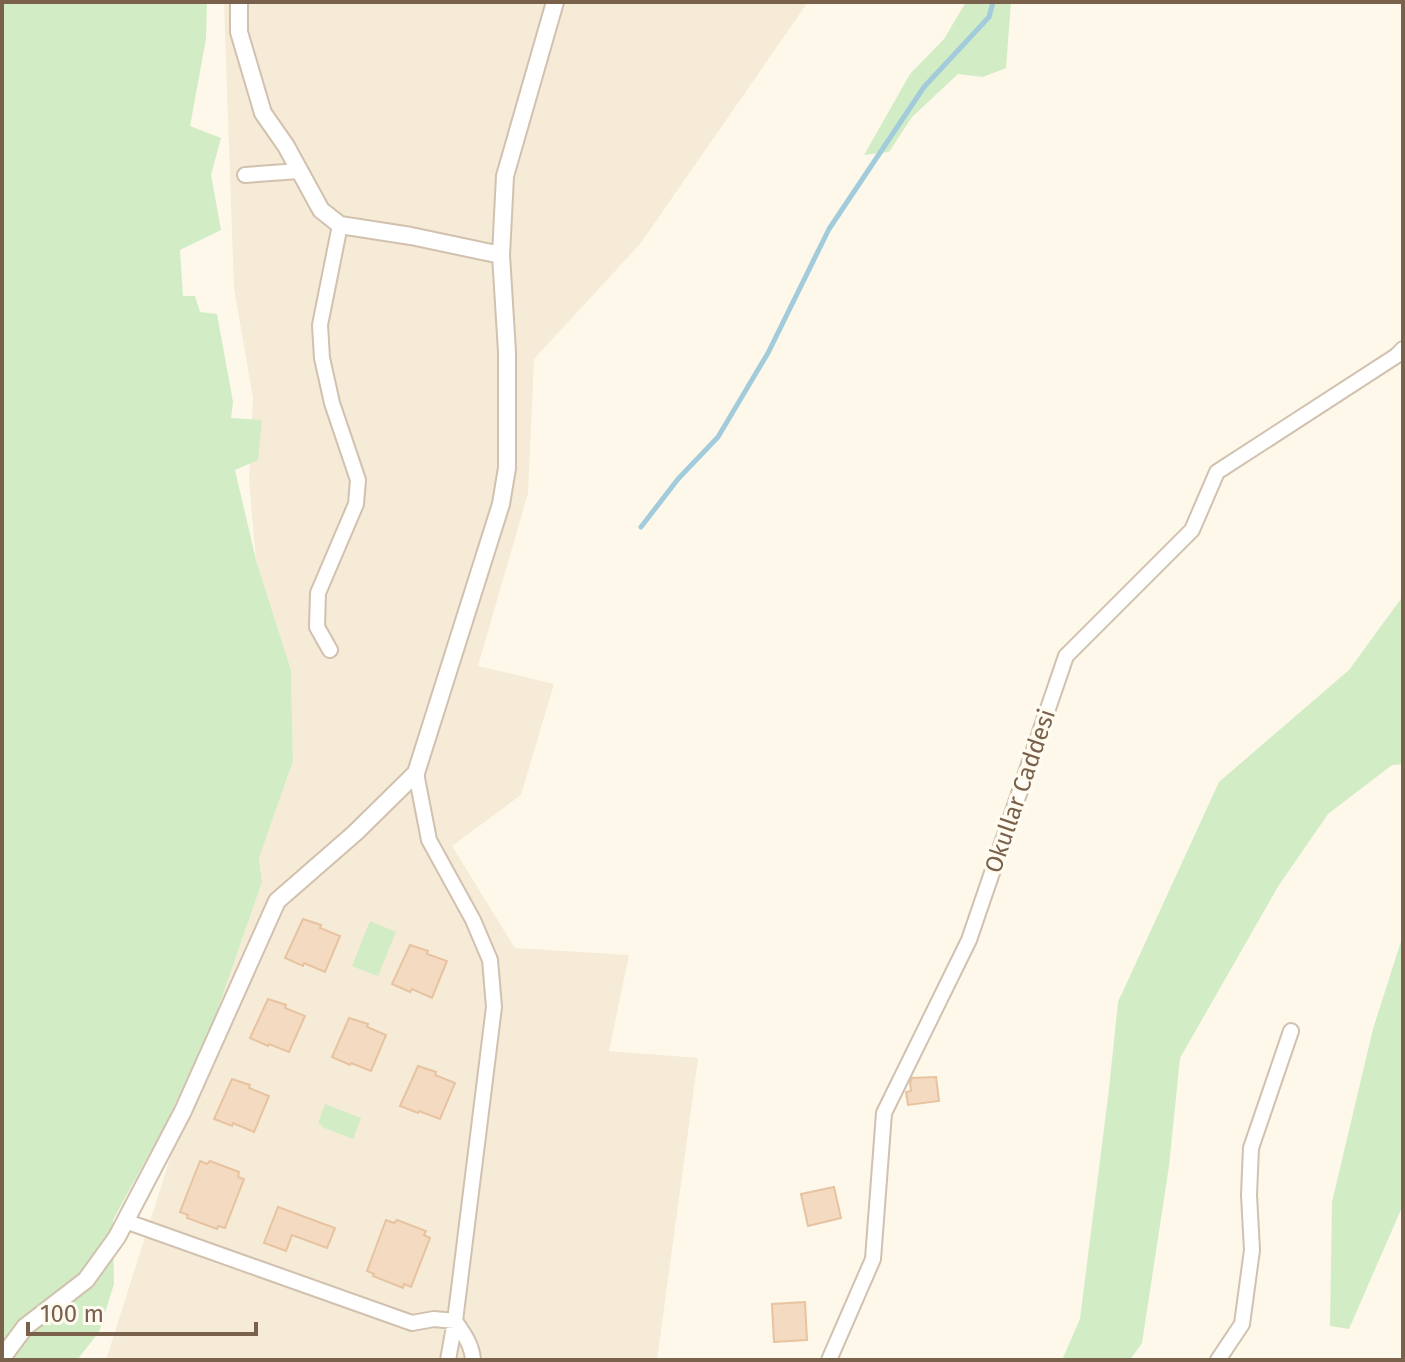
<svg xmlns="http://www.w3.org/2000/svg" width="1405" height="1362" viewBox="0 0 1405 1362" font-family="'Fira Sans',sans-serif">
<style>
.residential{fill:#f5ebd7}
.green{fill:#d2ecc6}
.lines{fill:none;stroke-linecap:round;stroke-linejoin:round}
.stream{stroke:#a2ccdb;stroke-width:5}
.building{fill:#f4dac0;stroke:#e7c3a0;stroke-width:2}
.minor-casing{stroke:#d1c1ae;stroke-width:18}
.tertiary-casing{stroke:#d1c1ae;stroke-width:20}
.minor{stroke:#fff;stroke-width:14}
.tertiary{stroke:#fff;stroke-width:16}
.labels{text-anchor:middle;stroke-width:7;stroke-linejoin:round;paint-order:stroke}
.street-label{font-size:24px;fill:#7a614b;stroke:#fffbf1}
</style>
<rect width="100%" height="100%" fill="#fdf8ea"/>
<!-- residential -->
<path class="residential" d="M224,2H808L640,244L534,359L528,493L478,666L554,684L521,795L452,846L515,948L629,955L609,1051L698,1058L657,1360H106L213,1023L262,882L259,858L293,761L291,670L256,560L249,480L253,398L234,288Z"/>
<!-- green -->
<path class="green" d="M2,2H207L206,39L190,126L221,138L211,175L221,230L180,250L183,296H195L200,312L217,314L233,402L231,418L262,420L258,460L235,470L256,560L291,670L293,761L259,858L262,882L213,1023L167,1121L113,1220L114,1284L99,1332L77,1360H2Z
M966,2H1011L1006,68L983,77L958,74L912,117L889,152L864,155L910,74L944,39Z
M1403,596V764L1392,765L1328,814L1279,885L1180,1058L1169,1166L1142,1343L1130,1360H1062L1080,1319L1109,1089L1118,1002L1219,782L1349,670Z
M370,921L396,932L378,976L352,966Z
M1403,935V1205L1349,1329L1330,1326L1332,1202L1373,1029Z
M325,1104L361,1118L353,1139L322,1127V1125L318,1123Z"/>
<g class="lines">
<!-- stream -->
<path class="stream" d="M641,527L678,479L718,437L768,353L829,229L924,87L989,17L993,2"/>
</g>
<!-- building -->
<path class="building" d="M303,919L321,925L320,928L340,936L325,972L304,963L303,966L285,958Z
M410,945L428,951L427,954L447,961L432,998L412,989L410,992L392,984Z
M268,999L286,1005L285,1008L305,1016L289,1052L269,1044L268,1046L250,1038Z
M349,1018L368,1024L367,1027L386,1035L371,1071L351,1063L350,1065L332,1057Z
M418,1066L436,1072L435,1075L455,1083L440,1119L419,1111L418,1113L400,1106Z
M936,1077L939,1101L908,1105L906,1092L911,1091L910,1082L912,1078Z
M232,1079L250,1085L249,1088L269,1096L254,1132L233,1123L232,1126L214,1119Z
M200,1161L207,1164L210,1161L239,1172L238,1177L244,1179L225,1228L218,1226L217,1229L187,1218L188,1215L180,1212Z
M834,1187L841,1218L808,1226L801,1194Z
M278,1207L335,1228L327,1248L292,1235L286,1251L264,1243Z
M386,1220L394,1223L397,1220L426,1231L424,1235L430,1238L411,1287L404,1284L403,1288L373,1276L374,1274L367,1271Z
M805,1302L807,1340L774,1342L772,1304Z"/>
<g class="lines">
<defs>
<path id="minor" d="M245,175L299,171
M330,650L317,627L318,593L356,504L358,480L332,403L322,358L320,325L340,225
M416,773L429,840L473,920L490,960L494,1007L455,1321L448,1360
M125,1221L412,1323L434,1319L455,1321C464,1334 472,1345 473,1360
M829,1360L873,1259L884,1113L969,940L1066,656L1192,530L1217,472L1396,356L1403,349
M1218,1360L1242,1324L1252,1250L1249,1195L1251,1148L1291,1031"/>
<path id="tertiary" d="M239,2V32L263,113L286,146L321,210L340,225L411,236L501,255
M2,1358L25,1327L86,1280L117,1237L183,1111L277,901L355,833L416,773L501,504L507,468V352L501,255L505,176L555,2"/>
</defs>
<!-- minor casing -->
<use href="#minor" class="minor-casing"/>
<!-- tertiary casing -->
<use href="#tertiary" class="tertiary-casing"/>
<!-- minor -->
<use href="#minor" class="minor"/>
<!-- tertiary -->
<use href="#tertiary" class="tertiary"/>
</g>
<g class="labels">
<!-- street labels -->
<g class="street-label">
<text transform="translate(1020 791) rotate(-71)" y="8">Okullar Caddesi</text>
</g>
</g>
<!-- border -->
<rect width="1405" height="1362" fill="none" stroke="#7a614b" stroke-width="8"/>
<!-- scale -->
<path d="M28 1322v12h228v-12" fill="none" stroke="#7a614b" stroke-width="4"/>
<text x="40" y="1322" font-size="24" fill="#7a614b" stroke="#fffbf1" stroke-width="6" paint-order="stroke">100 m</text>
</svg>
